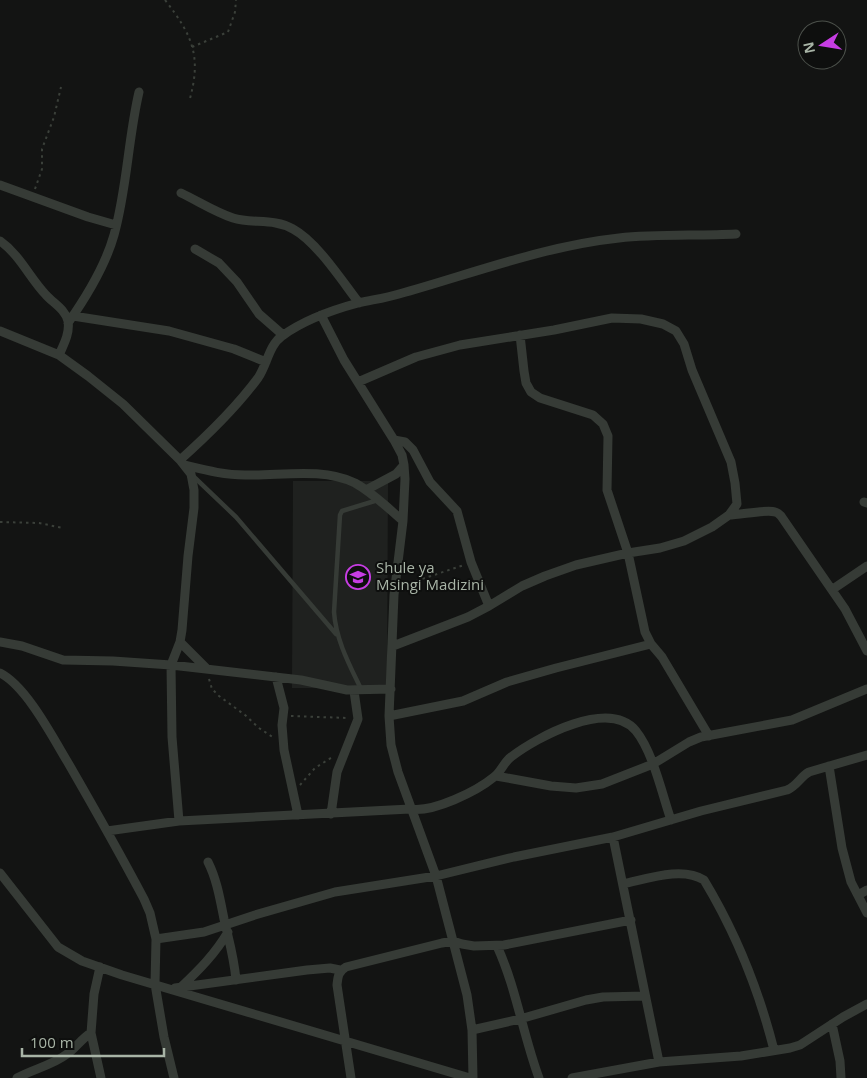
<svg xmlns="http://www.w3.org/2000/svg" width="867" height="1078" viewBox="0 0 867 1078" font-family="'Open Sans',sans-serif">
<style>
.built{fill:#1f211f}
.lines{fill:none;stroke-linecap:round;stroke-linejoin:round}
.path{stroke:#3b403a;stroke-width:2;stroke-dasharray:2.5 4;stroke-linecap:butt}
.service{stroke:#363b36;stroke-width:4.5}
.minor{stroke:#363b36;stroke-width:9}
.labels{text-anchor:middle;stroke-width:4;stroke-linejoin:round;paint-order:stroke}
.poi-label{font-size:15px;fill:#a8b4a6;stroke:#0e0f0e;text-anchor:start}
</style>
<rect width="100%" height="100%" fill="#131413"/>
<!-- built -->
<path class="built" d="M293,481H388L387,688H292Z"/>
<g class="lines">
<!-- path -->
<path class="path" d="M165,0C193,36 202,57 189,102
M192,47L228,32L235,12L236,0
M35,189L42,169V149L54,117L61,87
M0,522L39,523L63,528
M404,585L464,565
M209,679L212,689L219,696L245,715L259,728L274,738
M291,716L348,718
M300,785L315,768L334,756"/>
<!-- service -->
<path class="service" d="M192,475L236,517L336,634
M361,689C349,664 336,640 334,612L340,515L342,511L378,500"/>
<!-- minor -->
<path class="minor" d="M0,185L88,217L116,225
M181,193C198,201 215,212 233,218C252,224 274,218 293,229C317,242 342,281 359,303
M0,241C20,255 29,277 46,295C53,303 65,309 68,321C70,333 64,344 59,355
M195,249L219,263L237,282L259,314L283,335
M321,315L344,360L394,440L402,455L404,465L405,479L403,521L394,595L389,716L391,745L398,772L436,876L467,995L472,1030L473,1078
M73,316L169,331L234,349L266,362
M68,323C87,296 105,267 114,235C127,189 128,139 139,92
M0,331L59,355L88,376L123,404L180,460L191,474L194,490V508L188,556L182,630L180,642L171,665L172,737L179,821
M520,335L524,371L526,383L531,392L540,398L593,415L603,424L608,436L607,490L628,553L645,632L651,644L662,657L709,736
M358,382L416,357L460,345L554,330L612,318L641,319L663,324L676,331L684,344L692,370L731,462L735,483L737,504L729,515L712,527L684,541L660,548L628,553L576,565L545,576L522,586L489,606L468,617L393,646
M394,440L405,442L413,450L430,482L457,511L471,562L489,606
M180,460C208,435 235,409 258,378C267,365 269,345 282,336C304,320 332,310 358,303C371,300 386,298 399,294C471,274 544,246 619,238C657,234 697,236 736,234
M184,465C205,470 224,475 245,475C280,476 322,467 355,483C373,493 388,508 403,521
M366,490L396,474L404,465
M864,502L867,503
M729,515C740,515 767,509 775,512C777,512 779,514 781,516L845,609L867,651
M833,589L867,566
M0,642L22,646L63,660L113,661L171,665L301,680L347,690L391,689
M180,642L207,669
M0,673C26,686 52,736 67,761C93,806 119,852 144,899L150,913L156,939L155,984L164,1037L174,1078
M276,677L284,708L282,725L284,750L298,815
M389,716L463,701L507,682L556,668L651,644
M829,766L842,848L851,882L867,913
M496,776L551,786L576,788L602,784L653,764L689,742L701,737L792,720L867,689
M331,814L337,772L358,719L354,691
M107,831L179,821L410,809C433,813 477,791 494,777C501,772 504,762 511,757C537,737 609,698 636,731C653,752 662,794 671,820
M613,837L659,1062
M208,862C217,880 220,899 224,919C229,941 234,957 236,980
M0,873L58,947L82,961L122,975L470,1078
M623,884C647,879 682,866 704,880C736,933 759,991 774,1050
M858,895L867,890
M156,939L204,932L255,915L335,892L436,876L514,857L613,837L701,811L787,790C797,786 800,777 809,772L867,755
M497,946C516,987 523,1035 539,1078
M100,967L94,994L91,1033L101,1078
M181,987C199,970 215,954 228,932
M175,988L307,970L330,968L340,970
M832,1024L840,1061L841,1078
M472,1030L520,1019L586,1000L603,997L645,996
M17,1078C33,1069 53,1065 67,1054C76,1048 82,1038 91,1033
M351,1078L337,985C338,976 338,972 346,967L442,943L453,941L462,944L474,946L504,945L631,920
M572,1078L659,1062L741,1056L790,1048L800,1045L843,1017L867,1004"/>
</g>
<!-- icons -->
<defs>
<symbol id="school-ring" viewBox="-11 -11 22 22"><circle r="9.5" fill="#0e0f0e" stroke="#c73de3" stroke-width="1.5"/><path d="M0-5L7-2L0 1L-7-2ZM-4 1L0 2.5L4 1V4Q0 6-4 4Z" fill="#c73de3"/></symbol>
</defs>
<g fill-rule="evenodd">
<use href="#school-ring" x="344" y="563" width="28" height="28"/>
</g>
<g class="labels">
<!-- poi labels -->
<g class="poi-label">
<text x="376" y="573">Shule ya<tspan x="376" dy="17">Msingi Madizini</tspan></text>
</g>
</g>
<!-- north arrow -->
<g transform="translate(822 45) rotate(258)"><circle r="24" fill="#0e0f0e" stroke="#4c514b"/>
<path d="M0-4L9 19L0 12L-9 19Z" fill="#c73de3"/>
<text y="-8" font-size="14" font-weight="bold" text-anchor="middle" fill="#a8b4a6">N</text>
</g>
<!-- scale -->
<path d="M22 1048v8h142v-8" fill="none" stroke="#a8b4a6" stroke-width="2.5"/>
<text x="30" y="1048" font-size="15" fill="#a8b4a6" stroke="#0e0f0e" stroke-width="4" paint-order="stroke">100 m</text>
</svg>
